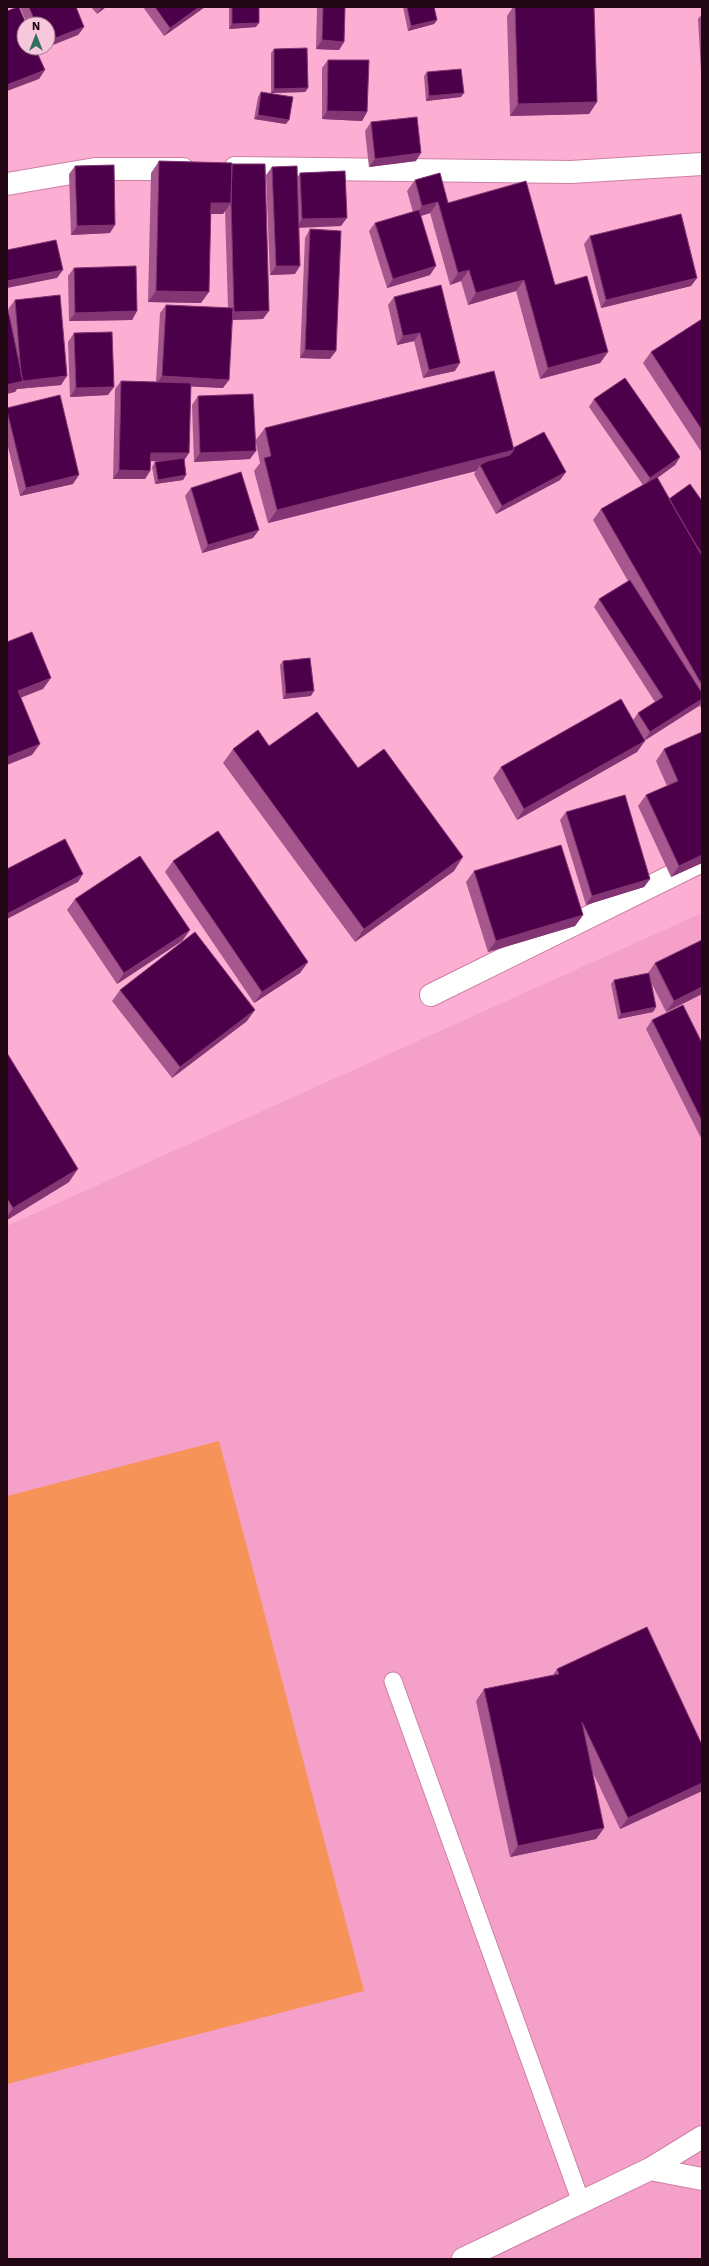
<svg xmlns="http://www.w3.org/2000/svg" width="709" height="2266" viewBox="0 0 709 2266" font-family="'Work Sans',sans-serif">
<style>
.built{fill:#f5a0c8}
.grass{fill:#f59359}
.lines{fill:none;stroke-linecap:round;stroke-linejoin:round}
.service-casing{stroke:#cc81a4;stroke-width:19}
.minor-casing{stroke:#cc81a4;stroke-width:24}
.service{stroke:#fff;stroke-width:17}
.minor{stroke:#fff;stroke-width:22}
.wall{fill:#a5578e}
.shaded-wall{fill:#823473}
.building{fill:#4d004a;stroke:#823473}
</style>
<rect width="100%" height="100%" fill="#fdaed3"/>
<!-- built -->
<path class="built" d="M702,913V2259H7V1226Z"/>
<!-- grass -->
<path class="grass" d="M219,1441L364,1991L7,2084V1496Z"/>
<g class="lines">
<defs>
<path id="service" d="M393,1681L581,2202"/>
<path id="minor" d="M235,168L571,172L702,164
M7,184L95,169H183
M431,995L702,861
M650,2169L702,2179
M463,2259L650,2169L702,2137"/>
</defs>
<!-- service casing -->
<use href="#service" class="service-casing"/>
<!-- minor casing -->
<use href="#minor" class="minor-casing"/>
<!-- service -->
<use href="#service" class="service"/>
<!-- minor -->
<use href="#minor" class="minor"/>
</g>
<!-- wall -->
<path class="wall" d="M20,7H76L84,27L78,35L48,24H27Z
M91,7H106L97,14Z
M143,7H205L164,36Z
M229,7H259L256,27L229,29Z
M317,7H345L344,42L339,50L316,49Z
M403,7H434L437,20L434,24L408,31Z
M513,7H594L597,102L589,114L510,116L507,16Z
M702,14V71H701L698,19Z
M36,48H45L38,51Z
M274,49L308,88L305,92L271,93V53Z
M328,60L367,112L362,121L322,119V68Z
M427,72L461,97L426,101L424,76Z
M261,92L286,124L254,119L258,97Z
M371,122L416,161L369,167L365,131Z
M159,161L232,163L263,319L232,320L223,388L191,386L189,453L184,460L186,475L183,480L155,484L152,467L155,462L162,461H151L150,471L145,479H113L115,389L121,381L156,382L160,313L166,305L228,308L225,211L223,214H211L201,303L148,302L151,173Z
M75,166L110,233L71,235L69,174Z
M272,167L297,178L300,173L341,226L299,227L295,274L270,275L266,175Z
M415,180L448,203L555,285L608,352L600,363L540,379L516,291L468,305L461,281L450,285L430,213L421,216L430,275L387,288L369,231L375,223L413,212L407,191Z
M310,229L330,359L300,358L305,238Z
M590,236L697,278L691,286L601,308L584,244Z
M74,268L137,311L132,320L69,321L68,276Z
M394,297L455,371L423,378L414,341L397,345L388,305Z
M15,300L61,385L17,389L15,392L9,308Z
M702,319V453L643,363L651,352Z
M74,333L108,395L70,397L68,342Z
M198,396L255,441L265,428L513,448L566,472L560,480L496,514L474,474L476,471L268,523L254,471L260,463L256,443L250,459L194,462L192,405Z
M594,399L680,457L675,465L657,478L669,499L702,501V708H701L699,705L645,740L637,752L517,820L493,778L501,767L633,720L638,713L655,702L594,607L599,599L628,581L593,520L601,509L643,485L589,407Z
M7,408L73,484L20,496L7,443Z
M191,488L253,538L202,553L185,496Z
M283,661L311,696L283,699L280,665Z
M702,732V863L671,877L638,806L646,795L667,786L656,761L664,749Z
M269,746L358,768L454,871L355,942L223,763L233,749Z
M566,812L650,879L644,887L586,905L560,820Z
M173,861L308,962L300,973L254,1003L165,872Z
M474,871L583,915L575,926L488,952L466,882Z
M75,899L190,930L182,941L117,984L67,910Z
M655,963L702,994L666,1012L652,984L656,1007L653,1012L618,1019L611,984L614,980L648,973Z
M120,990L247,1021L172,1078L112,1001Z
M652,1020L702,1043V1140L646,1029Z
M7,1053L69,1182L7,1220Z
M557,1669L702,1745V1791L620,1829L592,1771L604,1828L596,1839L510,1857L476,1701L484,1689L553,1675Z"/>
<!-- shaded-wall -->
<path class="shaded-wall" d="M102,7H106L97,14Z
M199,7H205L164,36L170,28Z
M437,20L434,24L408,31L411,26Z
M259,23L256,27L229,29L232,24Z
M84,27L78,35L48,47V41Z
M322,40L344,42L339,50L316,49Z
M40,48H45L38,51Z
M45,70L39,79L7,91V85Z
M308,88L305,92L271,93L274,89Z
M464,93L461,97L426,101L429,96Z
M597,102L589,114L510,116L518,104Z
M327,111L367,112L362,121L322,119Z
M258,115L289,120L286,124L254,119Z
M421,153L416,161L369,167L375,159Z
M438,202L430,213L414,218L422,206Z
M211,203H231L223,214H203Z
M347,218L341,226L296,228L302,219Z
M115,225L110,233L71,235L77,226Z
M276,266H300L295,274L270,275Z
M436,266L430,275L387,288L393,279Z
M63,270L57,278L7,288V281Z
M469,270L461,281L450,285L458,273Z
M697,278L691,286L601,308L606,300Z
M524,280L516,291L468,305L476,293Z
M156,291L209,292L201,303L148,302Z
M137,311L132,320L69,321L75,313Z
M269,311L263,319L228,320L234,312Z
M420,333L414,341L397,345L403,336Z
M305,350L336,351L330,359L300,358Z
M608,352L600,363L540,379L548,368Z
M460,363L455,371L423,378L429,370Z
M67,376L61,385L17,389L15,392L7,394V385L22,381Z
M162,376L229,380L223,388L156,385Z
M114,387L108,395L70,397L76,388Z
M514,450L505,464L480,465L476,471L268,523L277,510Z
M256,451L250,459L194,462L200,453Z
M151,453H189L183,462L145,461Z
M680,457L675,465L645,487L650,478Z
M119,470L150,471L145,479H113Z
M566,472L560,480L496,514L502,506Z
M79,475L73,484L20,496L26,488Z
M186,475L183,480L155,484L158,480Z
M259,530L253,538L202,553L208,545Z
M51,678L43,689L10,702L18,691Z
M314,691L311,696L283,699L286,694Z
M702,699V701L699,706L644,741L650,732Z
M645,741L637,752L517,820L524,809Z
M40,744L32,755L7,765V757Z
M702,855V863L671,877L679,866Z
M463,857L454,871L355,942L364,929Z
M83,874L78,882L7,919V914Z
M650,879L644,887L586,905L592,896Z
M583,915L575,926L488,952L496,941Z
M190,930L182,941L117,984L124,973Z
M308,962L300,973L254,1003L262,992Z
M702,987V994L666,1012L674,1001Z
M656,1007L653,1012L618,1019L621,1014Z
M255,1010L247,1021L172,1078L180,1067Z
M78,1169L69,1182L7,1220V1217L13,1208Z
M702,1783V1791L620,1829L628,1818Z
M604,1828L596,1839L510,1857L518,1846Z"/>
<!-- building -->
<path class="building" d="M18,7H19L26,24H24V48H35L45,70L7,85V11Z
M29,7H76L84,27L48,41V24H36Z
M155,7H199L170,28Z
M232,7H259V23L232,24Z
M323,7H345L344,42L322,40Z
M407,7H434L437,20L411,26Z
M515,7H594L597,102L518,104Z
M307,48L308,88L274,89V49Z
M328,60H369L367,112L327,111Z
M461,69L464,93L429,96L427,72Z
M261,92L293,97L289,120L258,115Z
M417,117L421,153L375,159L371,122Z
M159,161L232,163L231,203H211L209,292L156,291Z
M232,164H265L269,311L234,312L231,200Z
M114,165L115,225L77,226L75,166Z
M297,166L300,266H276L272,167Z
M345,171L347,218L302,219L300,173Z
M440,173L448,203L526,181L555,285L587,276L608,352L548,368L524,280L476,293L469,270L458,273L438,202L422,206L415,180Z
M419,210L436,266L393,279L375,223Z
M681,214L697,278L606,300L590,236Z
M310,229L341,231L336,351L305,350Z
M56,240L63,270L7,281V250Z
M136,266L137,311L75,313L74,268Z
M441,285L460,363L429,370L420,333L403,336L394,297Z
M60,295L67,376L23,381L21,374L15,300Z
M7,305L23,381L7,385Z
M166,305L233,308L229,380L162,376Z
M702,319V430L651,352Z
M112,332L114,387L76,388L74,333Z
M494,371L514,450L277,510L264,458L271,456L265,428Z
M625,378L680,457L650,478L594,399Z
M121,381L191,383L189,453H151L150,471L119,470Z
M253,394L256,451L200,453L198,396Z
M60,395L79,475L26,488L7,411V408Z
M544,432L566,472L502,506L480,465L488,461L510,455L514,450L513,448Z
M184,458L186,475L158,480L155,462Z
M241,472L259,530L208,545L191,488Z
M657,477L702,556V685L601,509Z
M690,484L702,501V554L693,540L669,499Z
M630,580L702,693V699L650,732L638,713L663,697L599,599Z
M32,632L51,678L18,691L40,744L7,757V642Z
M310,658L314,691L286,694L283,661Z
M621,699L645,741L524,809L501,767Z
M317,712L358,768L384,749L463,857L364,929L233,749L258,730L269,746Z
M702,732V855L679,866L646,795L678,781L664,749Z
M625,795L650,879L592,896L566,812Z
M218,831L308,962L262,992L173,861Z
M65,839L83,874L7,914V869Z
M561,845L583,915L496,941L474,871Z
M140,856L190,930L124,973L75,899Z
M195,932L255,1010L180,1067L120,990Z
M702,940V987L674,1001L655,963Z
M649,973L656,1007L621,1014L614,980Z
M683,1005L702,1043V1121L652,1020Z
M7,1053L78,1169L13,1208L7,1198Z
M647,1627L702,1745V1783L628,1818L582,1722L604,1828L518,1846L484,1689L559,1674L557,1669Z"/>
<!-- border -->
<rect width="709" height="2266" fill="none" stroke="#210614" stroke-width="16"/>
<!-- north arrow -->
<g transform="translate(36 36)"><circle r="19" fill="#f7c7dc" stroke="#a17a8c"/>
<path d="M0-3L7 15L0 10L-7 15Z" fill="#32705c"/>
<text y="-6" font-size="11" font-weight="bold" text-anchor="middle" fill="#210614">N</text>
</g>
</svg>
